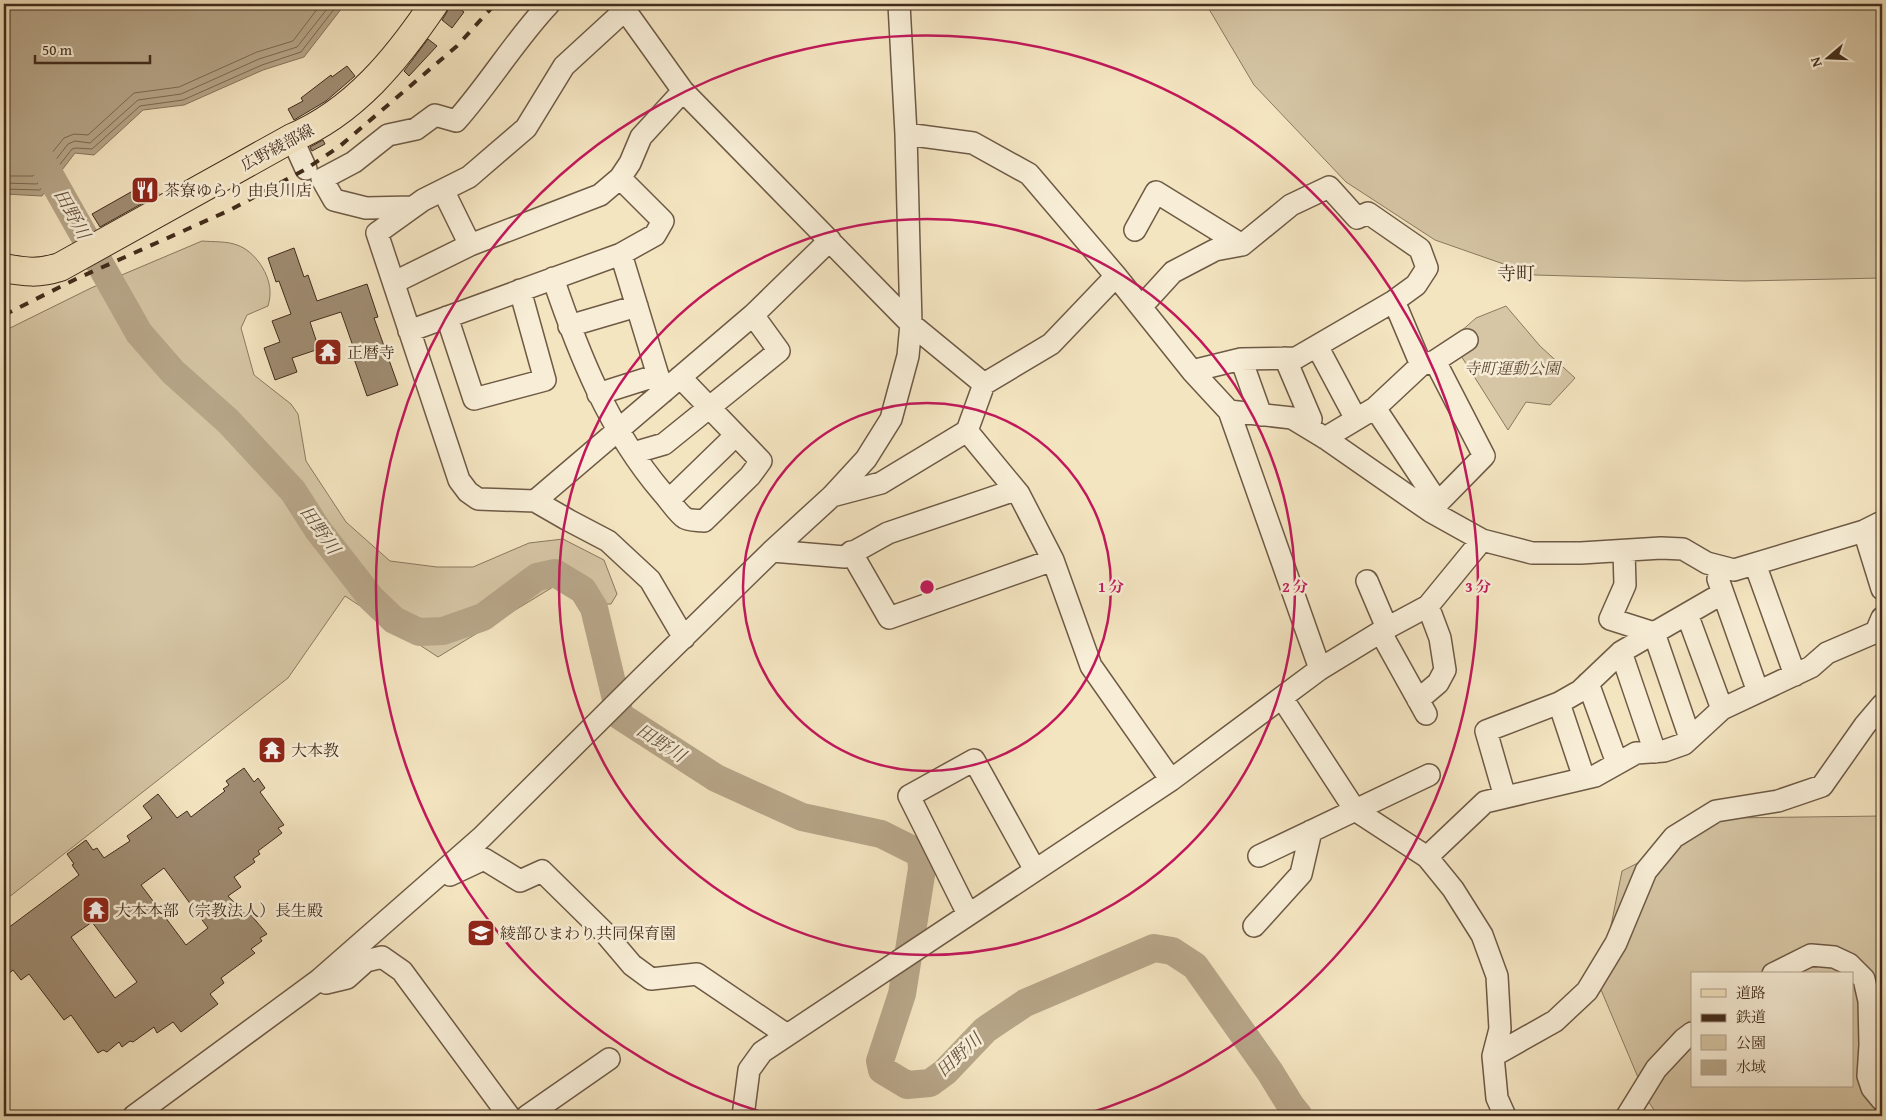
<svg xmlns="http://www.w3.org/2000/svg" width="1886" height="1120" viewBox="0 0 1886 1120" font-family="'Gentium Book Plus','Noto Serif JP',serif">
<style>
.green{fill:#d6c6a5;stroke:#8c7960;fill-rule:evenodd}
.water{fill:#b7a689;stroke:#88755d}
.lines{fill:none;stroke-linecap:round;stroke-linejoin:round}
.shore{stroke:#7c6952;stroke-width:1}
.river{stroke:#b7a689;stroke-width:28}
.building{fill:#9f8c72;stroke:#422c1c;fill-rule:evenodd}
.minor-casing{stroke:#6e5a45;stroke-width:24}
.major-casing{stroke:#422c1c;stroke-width:30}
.minor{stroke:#f8eed7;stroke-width:21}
.major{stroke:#f4e5c1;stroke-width:28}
.rail{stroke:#422c1c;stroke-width:4;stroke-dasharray:9 9;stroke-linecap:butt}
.ring{fill:none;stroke:#c2185b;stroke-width:2.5}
.labels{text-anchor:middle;stroke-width:5;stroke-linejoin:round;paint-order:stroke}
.street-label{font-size:16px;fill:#422c1c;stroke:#f8eed7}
.poi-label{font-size:16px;fill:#422c1c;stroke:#f8eed7;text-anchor:start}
.park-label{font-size:16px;font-style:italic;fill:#604b37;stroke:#f8eed7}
.water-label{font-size:18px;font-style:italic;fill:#65513d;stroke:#f8eed7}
.quarter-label{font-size:19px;fill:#422c1c;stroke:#f8eed7}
.centre{fill:#c2185b;stroke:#f8eed7;stroke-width:2.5}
.ring-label{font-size:15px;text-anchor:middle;font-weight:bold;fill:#c2185b;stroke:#f8eed7;stroke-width:5;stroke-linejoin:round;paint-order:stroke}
</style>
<rect width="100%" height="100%" fill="#f4e5c1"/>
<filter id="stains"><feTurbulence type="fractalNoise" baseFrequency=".004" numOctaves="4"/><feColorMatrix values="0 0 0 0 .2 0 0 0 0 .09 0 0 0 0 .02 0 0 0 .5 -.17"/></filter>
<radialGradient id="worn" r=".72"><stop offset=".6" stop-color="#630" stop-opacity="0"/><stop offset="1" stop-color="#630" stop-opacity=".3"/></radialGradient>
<!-- green -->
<path class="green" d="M1206,4H1882V278L1744,281L1535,275L1435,240L1346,182L1254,85Z
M202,241C213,242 227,241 237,245C255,251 271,275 270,294C270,298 269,302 268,306L247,315L241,328L254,375L291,404L298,414L306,461L346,522L390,561L437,567H473L529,543L563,539L604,560L617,594L611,604H600L579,576L553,587L438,657L345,596L288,678L4,901V331L91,288Z
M1506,306L1540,346L1575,378L1550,405L1526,402L1508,430L1451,340L1476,318Z
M1882,816V1116H1658L1648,1101L1599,985L1622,871L1727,818ZM1692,974H1852V1086H1692Z"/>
<!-- water -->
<path class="water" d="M4,4H345L304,57L263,70L184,105L143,110L94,155L75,153L42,196L4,194Z"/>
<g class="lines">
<!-- shore -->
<path class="shore" d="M4,176H33L64,138L74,134L88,135L134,93L179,87L257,52L293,41L321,4
M4,183L37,184L68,144L75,141L90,143L138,100L181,94L259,59L297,47L331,4
M4,189L40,190L72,149L76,148L92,149L140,106L183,100L262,65L301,52L338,4"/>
<!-- river -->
<path class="river" d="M4,94L139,333L173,372L228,421L293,491L318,530L371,598L394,620L419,632L443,631L483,617L537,577L555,573L583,590L594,608L620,716L716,778L802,817L881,834L921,854L922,869L902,994L880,1061L882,1070L907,1085L930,1083L945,1072L985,1030L1025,1003L1154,948L1172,951L1195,966L1270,1072L1291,1106L1299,1116"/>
</g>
<!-- building -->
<path class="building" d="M449,4H453L464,12L452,28L442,20L447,12Z
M428,39L437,46L409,76L404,71Z
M347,66L355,76L326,101L294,120L288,109L303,101L301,98L331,75L332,77Z
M323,140L325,144L312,151L310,147Z
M149,177L159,194L100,227L92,214L138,188L136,184Z
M294,248L304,277L308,275L317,301L367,284L378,317L374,318L398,385L367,396L351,350L354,349L341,312L310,322L319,349L292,358L297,372L275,380L264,348L280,342L272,321L291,314L279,281L276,282L268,258Z
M244,768L254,782L258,778L265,788L260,792L284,825L278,828L282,833L258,851L260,854L253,859L255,862L234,877L241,887L228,896L248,917L251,915L267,934L260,938L262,941L251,949L255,953L221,978L224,983L210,994L218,1004L181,1032L173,1022L157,1033L154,1027L133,1042L130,1041L122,1047L119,1042L107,1052L103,1050L98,1053L71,1015L64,1020L29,974L21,980L13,970L4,978V931L79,875L72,865L74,864L67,854L86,840L93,850L97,848L104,858L130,841L127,836L152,818L143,806L158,794L177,818L187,811L191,817L225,791L223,789L229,785L226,781ZM164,868L208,928L186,945L141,885ZM92,922L137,982L115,998L71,937Z"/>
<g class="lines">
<defs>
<path id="minor" d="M906,134L973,143L1029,174L1116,276L1192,371L1229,411L1320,669
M292,138L306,169
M443,190L470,245
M413,207L366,208L334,200L322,179L354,162L388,135L416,129L435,115L456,121C489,84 515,40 549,4
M1135,230L1156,192L1242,245L1215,250L1173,272L1141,307
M1242,245L1291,205L1329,187L1357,218L1368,213L1420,249L1427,268L1416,285L1394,301
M621,254L663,392
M553,278C579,355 609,430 662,492C668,498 678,514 685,518C689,521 699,520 704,521L750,476L761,461L680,377
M395,282L470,245L600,195L620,178L630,163L641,137L683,91
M447,317L474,399L545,380L520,290
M569,326L637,306
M409,331L621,254L655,235L663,221L620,178
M1317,346L1356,419
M1285,358L1311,419L1309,428
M1241,359L1261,415
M1435,361L1467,340
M1192,371L1241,359L1296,358L1394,301L1421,365
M598,394L658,375
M1375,408L1421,365L1435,361L1484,456L1430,511
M1229,411L1292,418L1325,438L1430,511L1482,540L1532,553H1581L1661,548L1683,549L1707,563L1734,570L1864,531L1882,522
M967,431L1019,494L1053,560L1091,666L1171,780
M1325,438L1375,408L1438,503
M633,453L664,444L779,351L753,315
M832,496L881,483L967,431L984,384L1051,344L1116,276
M669,500L736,435
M535,501L753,315L830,240
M1864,531L1882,589
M772,551L845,557L888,533L1015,490
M1624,551L1625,585L1610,619L1654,633L1690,738
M851,552L889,618L1053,560
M1755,564L1795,675
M1718,579L1758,692
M1367,581L1387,628
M1687,614L1722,709
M1381,633L1426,714
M684,638L650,580L608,541L568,520L535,501L478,499L468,492L459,480L377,233L423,200L469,177L526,128L564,66L625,10L683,91L911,324L984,384
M1621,652L1655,752
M1588,683L1617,763
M1282,698L1355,810L1427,857L1453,889L1482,935L1497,976L1500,1029L1493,1056L1497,1098L1505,1116
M1418,700L1438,683L1445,670L1440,638L1428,606
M1559,703L1584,778
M1505,797L1486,731L1559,703L1580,691L1621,652L1723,593
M1259,856L1429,775
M1427,857L1485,802L1595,776L1636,753L1664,751L1684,744L1722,709L1811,667L1827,653L1876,632L1882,618
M450,875L484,859L520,881L542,871L604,932L632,965L651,979L697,974L787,1035
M968,914L909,796L974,760L1035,870
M1254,926L1301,874L1311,831
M1773,974L1811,955L1834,957L1849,964L1864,979L1869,1001L1870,1045L1868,1076L1872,1088L1882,1100
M319,980L326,983L347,978L366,961L382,957L402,971L509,1116
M1493,1056L1555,1021L1587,991L1616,943L1646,871L1674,837L1716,811L1778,801L1822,786L1865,725L1882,705
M134,1116L319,980L482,837L642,678L772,551L832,496L866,459L891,419L908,356L911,324L906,134L899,4
M527,1116L609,1059
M743,1116L749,1070L762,1052L1171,780L1320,669L1387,628L1428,606L1482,540
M1627,1116L1656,1069L1684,1039L1692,1033"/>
<path id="major" d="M4,268C25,272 38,274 60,267L292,138C354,112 397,59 434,4"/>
</defs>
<!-- minor casing -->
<use href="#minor" class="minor-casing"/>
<!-- major casing -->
<use href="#major" class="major-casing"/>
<!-- minor -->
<use href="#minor" class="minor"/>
<!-- major -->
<use href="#major" class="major"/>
<!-- rail -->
<path class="rail" d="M4,315L76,279L230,210L306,169L340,146L457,46L495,4"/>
</g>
<!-- distance rings -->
<g class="ring">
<circle cx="927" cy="587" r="184"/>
<circle cx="927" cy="587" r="368"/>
<path d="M771 1115A551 551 0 1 1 1083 1115"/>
</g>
<!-- icons -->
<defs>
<symbol id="restaurant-square" viewBox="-11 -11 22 22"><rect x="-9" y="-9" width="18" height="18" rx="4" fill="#8f2418" stroke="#f8eed7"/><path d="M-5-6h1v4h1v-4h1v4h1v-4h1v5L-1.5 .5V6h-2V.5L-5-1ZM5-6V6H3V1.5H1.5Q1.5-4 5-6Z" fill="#fff"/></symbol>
<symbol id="temple-square" viewBox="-11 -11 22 22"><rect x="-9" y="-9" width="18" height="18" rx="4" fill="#8f2418" stroke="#f8eed7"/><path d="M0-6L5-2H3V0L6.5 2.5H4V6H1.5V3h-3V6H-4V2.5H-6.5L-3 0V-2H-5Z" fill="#fff"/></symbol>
<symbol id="school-square" viewBox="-11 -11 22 22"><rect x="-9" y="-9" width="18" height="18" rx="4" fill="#8f2418" stroke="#f8eed7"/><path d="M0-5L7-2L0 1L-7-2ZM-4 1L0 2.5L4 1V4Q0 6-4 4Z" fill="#fff"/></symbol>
</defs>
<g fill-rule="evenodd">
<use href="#restaurant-square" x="129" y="174" width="32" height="32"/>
<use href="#temple-square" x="312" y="336" width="32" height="32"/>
<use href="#temple-square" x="256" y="734" width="32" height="32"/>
<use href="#temple-square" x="80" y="894" width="32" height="32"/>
<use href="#school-square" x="465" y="917" width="32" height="32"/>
</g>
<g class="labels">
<!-- street labels -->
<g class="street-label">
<text transform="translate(277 147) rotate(-28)" y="6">広野綾部線</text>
</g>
<!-- poi labels -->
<g class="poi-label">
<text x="164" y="196">茶寮ゆらり 由良川店</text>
<text x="347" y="358">正暦寺</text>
<text x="291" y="756">大本教</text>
<text x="115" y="916">大本本部（宗教法人）長生殿</text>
<text x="500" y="939">綾部ひまわり共同保育園</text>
</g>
<!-- park labels -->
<g class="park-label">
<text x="1512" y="374">寺町運動公園</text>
</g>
<!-- water labels -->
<g class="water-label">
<text transform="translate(72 214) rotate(61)" y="6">田野川</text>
<text transform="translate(320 530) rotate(55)" y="6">田野川</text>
<text transform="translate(661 743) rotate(33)" y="6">田野川</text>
<text transform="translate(959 1055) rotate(-43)" y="6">田野川</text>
</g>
<!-- quarter labels -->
<g class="quarter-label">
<text x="1516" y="280">寺町</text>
</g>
</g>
<circle cx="927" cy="587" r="8" class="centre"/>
<g class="ring-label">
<text x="1111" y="592">1 分</text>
<text x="1295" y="592">2 分</text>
<text x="1478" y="592">3 分</text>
</g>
<!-- margin -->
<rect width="1886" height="1120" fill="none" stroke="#f4e5c1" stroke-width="20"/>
<rect x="5" y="5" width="1876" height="1110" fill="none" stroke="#422c1c" stroke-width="2.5"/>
<rect x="10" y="10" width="1866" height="1100" fill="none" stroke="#422c1c"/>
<!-- legend -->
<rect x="1691" y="972" width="162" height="115" fill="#f8eed7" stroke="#afa08c"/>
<rect x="1701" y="989" width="25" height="8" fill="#f4e5c1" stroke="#afa08c"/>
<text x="1736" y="998" font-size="15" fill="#422c1c">道路</text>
<rect x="1701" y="1014" width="25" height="8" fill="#422c1c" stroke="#afa08c"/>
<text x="1736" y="1022" font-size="15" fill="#422c1c">鉄道</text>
<rect x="1701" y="1035" width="25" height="15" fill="#d6c6a5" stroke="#afa08c"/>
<text x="1736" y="1048" font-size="15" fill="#422c1c">公園</text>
<rect x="1701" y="1060" width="25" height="15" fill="#b7a689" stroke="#afa08c"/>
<text x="1736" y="1072" font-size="15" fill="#422c1c">水域</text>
<!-- north arrow -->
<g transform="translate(1828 58) rotate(251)" stroke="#f8eed7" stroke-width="4" paint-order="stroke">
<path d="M0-4L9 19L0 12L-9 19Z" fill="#422c1c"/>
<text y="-8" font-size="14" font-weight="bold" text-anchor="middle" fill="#422c1c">N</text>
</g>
<!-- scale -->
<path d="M35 55v8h115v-8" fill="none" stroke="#422c1c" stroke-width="2.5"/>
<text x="42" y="55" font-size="15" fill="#422c1c" stroke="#f8eed7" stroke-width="4" paint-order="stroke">50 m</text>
<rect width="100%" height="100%" filter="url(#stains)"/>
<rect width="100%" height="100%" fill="url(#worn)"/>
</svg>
